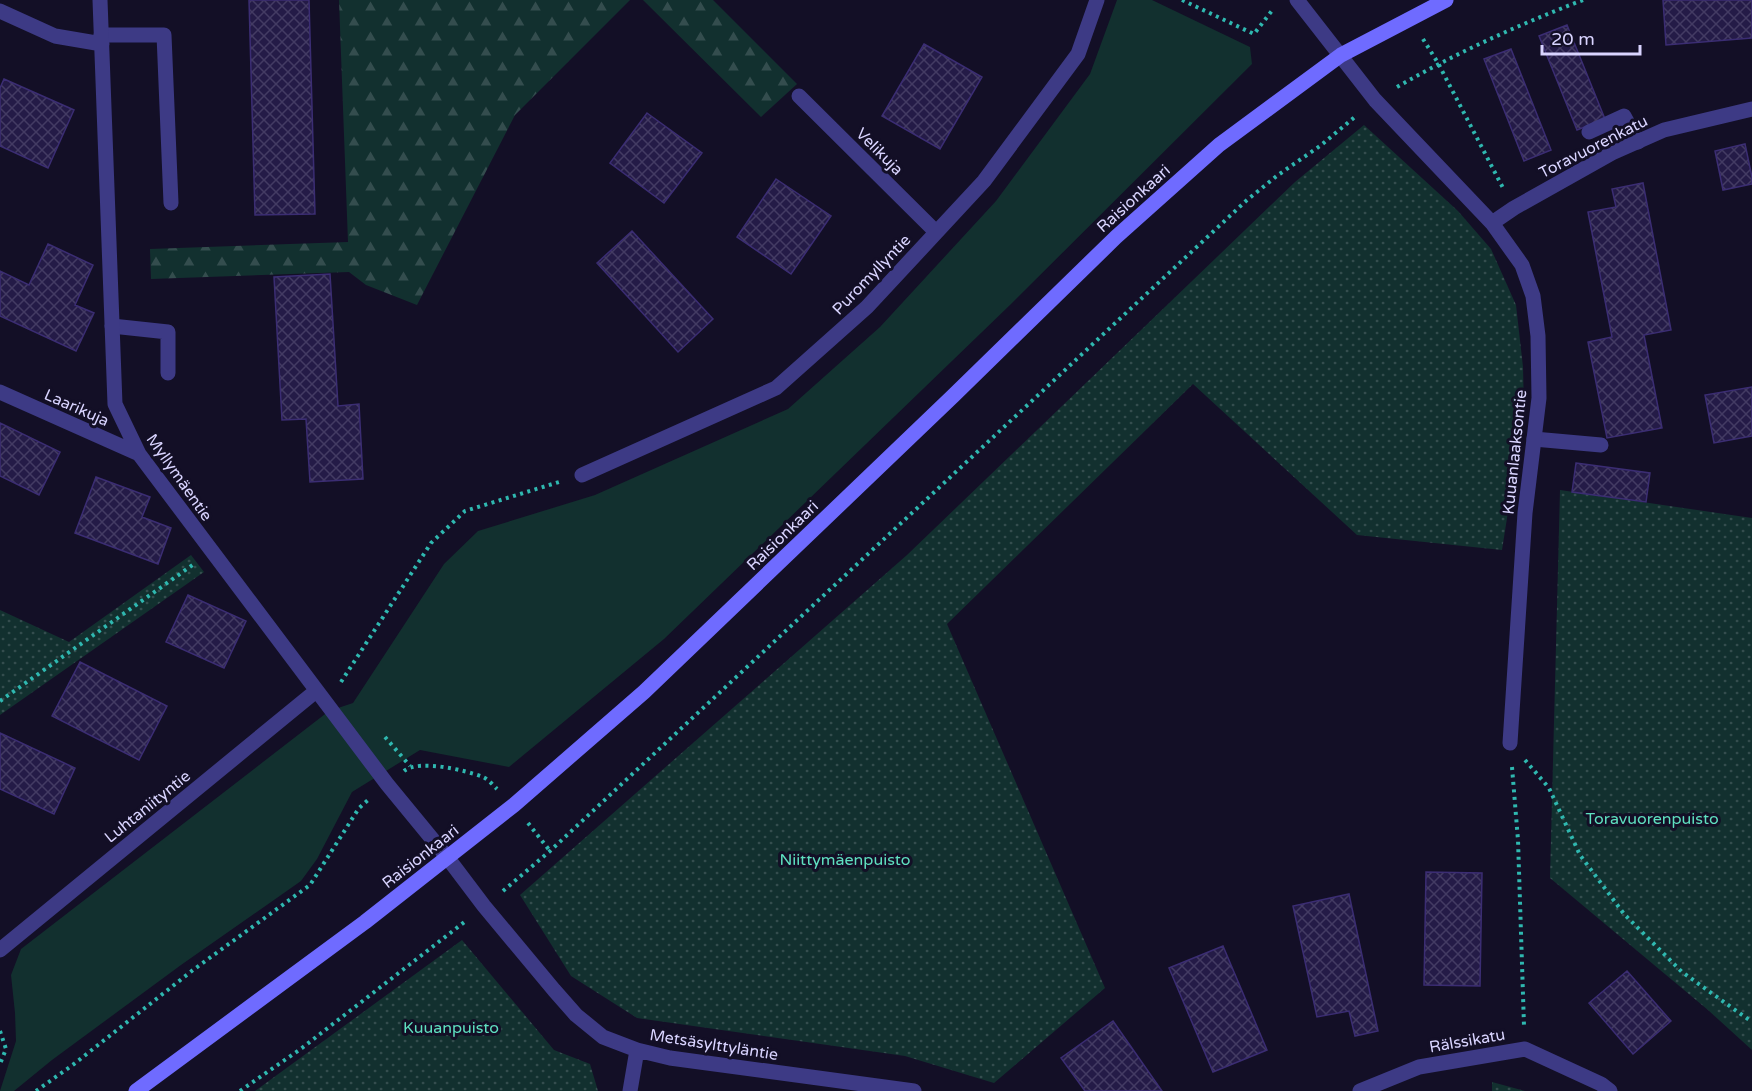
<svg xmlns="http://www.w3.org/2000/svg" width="1752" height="1091" viewBox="0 0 1752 1091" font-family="'Varela Round',sans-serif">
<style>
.grass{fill:#12302f}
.forest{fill:url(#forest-firs)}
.park{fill:url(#park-dots)}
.building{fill:url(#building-cross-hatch);stroke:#3b2d73;stroke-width:1.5}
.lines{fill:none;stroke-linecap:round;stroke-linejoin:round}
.path{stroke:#2fb8b0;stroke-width:4;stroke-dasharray:3 4.5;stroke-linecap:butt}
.lane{stroke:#3d3a85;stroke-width:15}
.street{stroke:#3d3a85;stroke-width:15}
.secondary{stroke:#6f6bff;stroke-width:15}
.labels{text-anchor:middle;stroke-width:6;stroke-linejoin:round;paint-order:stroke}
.street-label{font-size:16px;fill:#d9d4ff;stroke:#130f26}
.park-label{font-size:16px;fill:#5fe0c0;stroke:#130f26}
</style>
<defs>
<pattern id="forest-firs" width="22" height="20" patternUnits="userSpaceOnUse" patternTransform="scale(1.5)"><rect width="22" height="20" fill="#12302f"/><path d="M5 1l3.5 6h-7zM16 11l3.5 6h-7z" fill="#344d4e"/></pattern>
<pattern id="park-dots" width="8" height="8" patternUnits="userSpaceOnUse" patternTransform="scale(1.5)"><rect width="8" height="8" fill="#12302f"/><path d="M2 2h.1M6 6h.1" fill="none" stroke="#344d4e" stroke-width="1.8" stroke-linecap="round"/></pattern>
<pattern id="building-cross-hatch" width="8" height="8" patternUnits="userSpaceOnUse" patternTransform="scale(1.5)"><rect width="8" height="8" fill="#241b47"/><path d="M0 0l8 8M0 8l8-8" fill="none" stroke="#433b63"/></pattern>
</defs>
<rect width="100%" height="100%" fill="#130f26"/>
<!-- grass -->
<path class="grass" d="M1117,0H1152L1250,47L1252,64L1010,305L664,639L509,767L420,750L352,792L317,859L301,881L181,965L52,1060L14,1091H0L16,1041L15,1013L11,975L21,949L329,711L353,703L444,564L478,531L595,495L788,409L880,327L996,201L1090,74Z"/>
<!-- forest -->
<path class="forest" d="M339,0H630L515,115L417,305L366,285L349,272L151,279L150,249L348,242Z
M643,0H713L797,84L761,117Z"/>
<!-- park -->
<path class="park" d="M1364,125L1458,211L1491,249L1516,305L1523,367L1524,410L1502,550L1357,535L1193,384L947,624L1105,988L994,1083L905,1056L637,1018L571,976L520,895L907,555L1295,182Z
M1560,490L1752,518V1050L1708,1010L1550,878Z
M191,555L204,572L0,715V610L69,642Z
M462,940L554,1050L590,1064L598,1091H255Z
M1492,1082L1525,1091H1492Z"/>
<!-- building -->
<path class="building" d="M249,0H309L315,214L255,215Z
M1663,0H1752V38L1666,45Z
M1567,25L1605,119L1577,130L1539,36Z
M924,44L982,77L940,149L882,116Z
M1511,49L1551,150L1524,161L1484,59Z
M4,79L74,110L48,168L0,146V88Z
M647,113L702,153L664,203L610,163Z
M1745,144L1752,177V184L1723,190L1715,151Z
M776,179L831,216L791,274L737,237Z
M1643,183L1671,330L1644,335L1662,428L1607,438L1588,342L1612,337L1588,212L1616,207L1612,189Z
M632,231L713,319L678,352L597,263Z
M48,244L93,265L75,305L94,313L76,351L0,316V271L29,285Z
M330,274L338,406L359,404L363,479L310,482L306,419L282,420L274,277Z
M1752,387V436L1714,443L1705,395Z
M0,423L60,452L39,495L0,476Z
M1576,463L1650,473L1646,502L1572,492Z
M96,477L150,497L142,517L171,528L158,564L75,533Z
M188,595L246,621L224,668L166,642Z
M80,662L167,706L139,760L52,716Z
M0,733L75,768L54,814L0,789Z
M1426,872L1482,873L1480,986L1424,985Z
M1349,894L1378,1031L1355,1036L1349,1011L1317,1017L1293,906Z
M1223,946L1267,1050L1213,1072L1169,968Z
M1627,971L1671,1021L1633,1054L1589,1003Z
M1113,1021L1162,1091H1085L1061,1058Z"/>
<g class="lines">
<!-- path -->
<path class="path" d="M1182,0L1254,34L1274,8
M1423,39L1438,63L1503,188
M1397,87C1456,53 1518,25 1583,0
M341,682L431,543L465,511L559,482
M0,701L194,564
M385,737L410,766
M1525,760L1549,788L1580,855L1624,914L1682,972L1752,1022
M1512,767L1518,840L1524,1026
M404,771C419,759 465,770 483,777C488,779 493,785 497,789
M528,823L550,851
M503,891L550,851L1247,200L1278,175L1320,146L1356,116
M0,1031L6,1049L0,1064
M36,1091L74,1064L193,970L310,885L359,808L368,800
M240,1091L302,1048L467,920"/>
<!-- lane -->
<path class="lane" d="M101,35H164L171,203
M1589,132L1624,116L1638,142
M112,326L168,332V373
M1534,439L1601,445"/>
<!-- street -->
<path class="street" d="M100,0L115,404L139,454L387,784L447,857L484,906L554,990L576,1015L603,1037L637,1050L670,1058L914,1091
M1297,0L1375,100L1492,223L1522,265L1533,296L1538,336L1539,398L1525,513L1510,743
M0,11L55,36L102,44
M799,96L936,232
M1492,223L1514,208L1612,153L1664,130L1752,109
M0,392L139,454
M582,475L776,388L867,307L984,181L1078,54L1097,0
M0,950L316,691
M630,1091L637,1050
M1360,1091L1419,1067L1525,1049L1601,1084L1610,1091"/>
<!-- secondary -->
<path class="secondary" d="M136,1091L365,922L514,805L644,692L953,396L1116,237L1219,145L1341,55L1446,0"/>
</g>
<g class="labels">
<!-- street labels -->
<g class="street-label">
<text transform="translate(1593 146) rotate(-27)" y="6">Toravuorenkatu</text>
<text transform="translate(880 151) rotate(45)" y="6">Velikuja</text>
<text transform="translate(1133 198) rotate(-42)" y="6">Raisionkaari</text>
<text transform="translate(871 274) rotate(-46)" y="6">Puromyllyntie</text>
<text transform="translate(77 407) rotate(24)" y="6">Laarikuja</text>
<text transform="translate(1514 452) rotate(-84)" y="6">Kuuanlaaksontie</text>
<text transform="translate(180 477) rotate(55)" y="6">Myllymäentie</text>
<text transform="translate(782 535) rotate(-44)" y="6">Raisionkaari</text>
<text transform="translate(147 806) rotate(-39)" y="6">Luhtaniityntie</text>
<text transform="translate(420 856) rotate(-38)" y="6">Raisionkaari</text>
<text transform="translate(1467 1040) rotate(-10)" y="6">Rälssikatu</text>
<text transform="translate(714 1044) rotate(9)" y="6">Metsäsylttyläntie</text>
</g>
<!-- park labels -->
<g class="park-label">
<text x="1652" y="824">Toravuorenpuisto</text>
<text x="845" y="865">Niittymäenpuisto</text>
<text x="451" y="1033">Kuuanpuisto</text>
</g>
</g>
<!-- scale -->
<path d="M1542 45v9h98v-9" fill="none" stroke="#d9d4ff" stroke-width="3"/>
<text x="1551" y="45" font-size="18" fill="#d9d4ff" stroke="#130f26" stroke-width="4.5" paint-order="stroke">20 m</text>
</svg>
